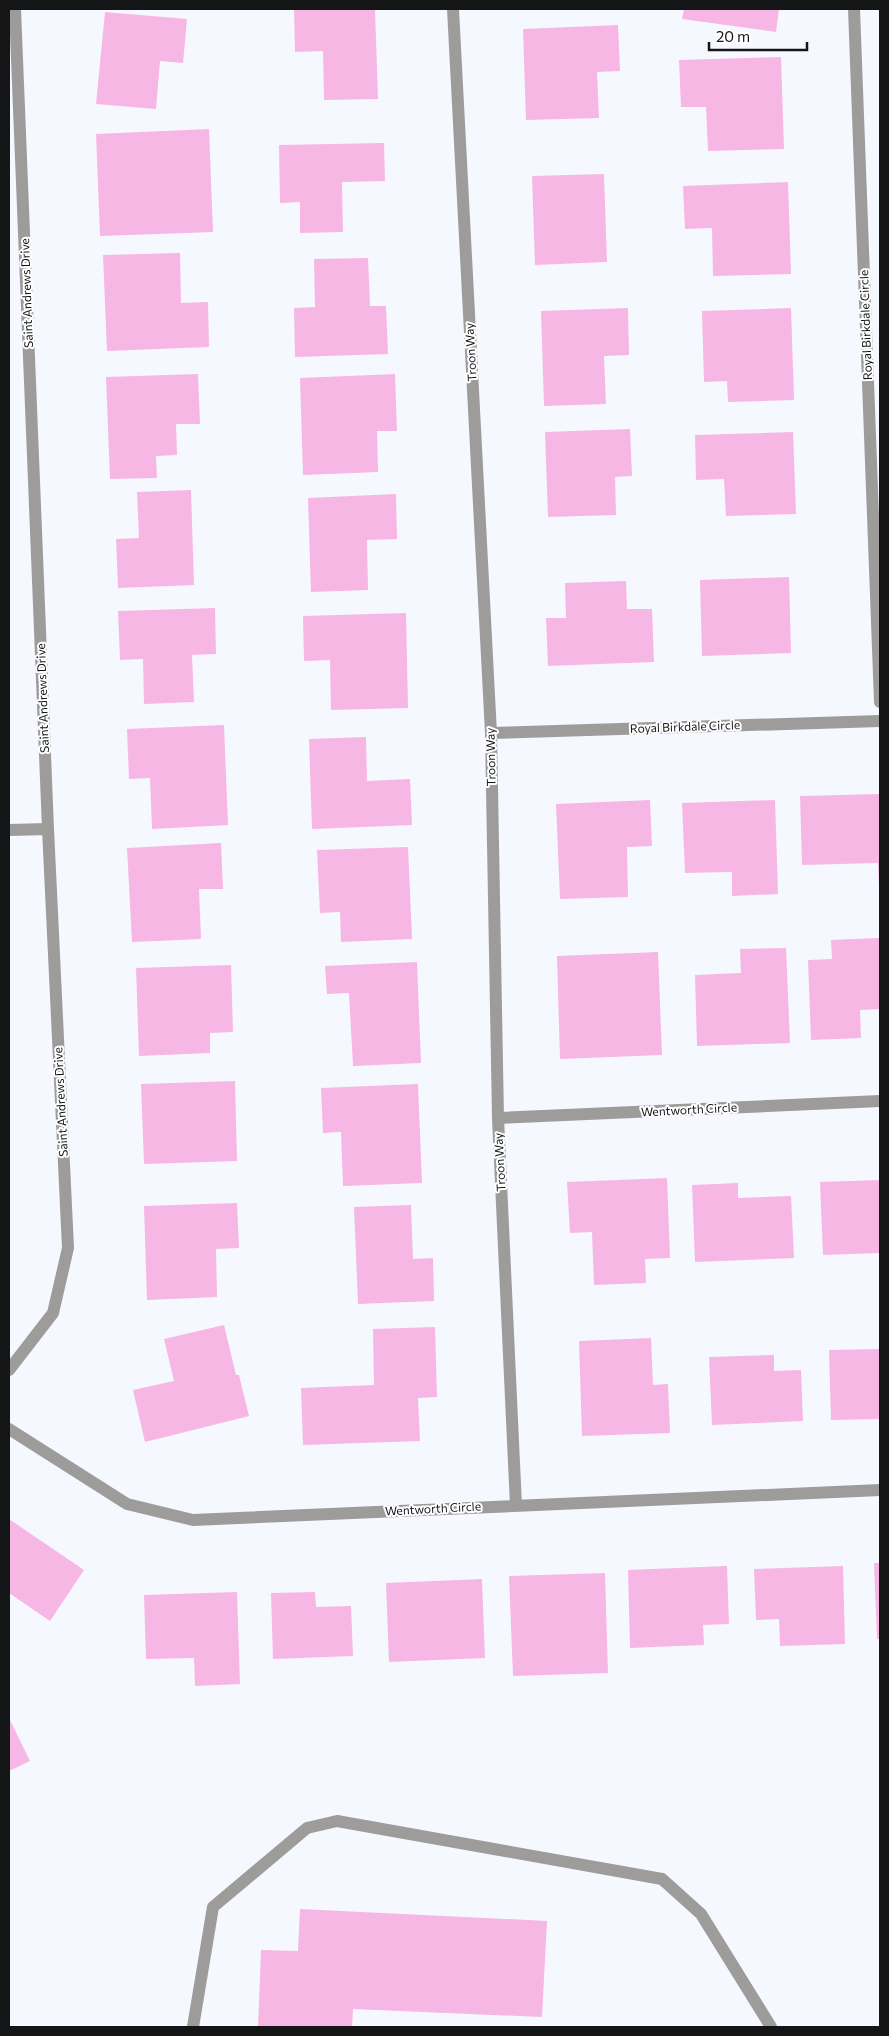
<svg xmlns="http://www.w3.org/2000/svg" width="889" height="2036" viewBox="0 0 889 2036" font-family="Commissioner,sans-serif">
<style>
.building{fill:#f7b7e5}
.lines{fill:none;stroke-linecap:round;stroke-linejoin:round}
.minor{stroke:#9e9c9a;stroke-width:12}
.labels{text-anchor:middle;stroke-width:4;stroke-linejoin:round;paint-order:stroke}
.street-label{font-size:12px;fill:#141517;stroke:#fff}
</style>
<rect width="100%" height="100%" fill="#f6f8ff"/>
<!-- building -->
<path class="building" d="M294,9H375L378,99L324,100L323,51L295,52Z
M684,9H779L776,32L682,19Z
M105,12L187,19L183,63L160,61L156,109L96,104Z
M618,25L620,71L597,72L599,118L526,120L523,29Z
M781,57L784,149L708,151L706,107H681L679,60Z
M209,129L213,232L100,236L96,134Z
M384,143L385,181L342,182L343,232L300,233V202L280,203L279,145Z
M604,174L607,262L535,265L532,176Z
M788,182L791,274L713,276L712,228L685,229L683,186Z
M180,253L181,303L208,302L209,347L107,351L103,255Z
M368,258L370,306H386L388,354L295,357L294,308L315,307L314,259Z
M628,308L629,355L604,356L606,404L544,406L541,311Z
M791,308L794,400L728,402L727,381L704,382L702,311Z
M198,374L200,424H176L177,455L156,456L157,478L110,479L106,377Z
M395,374L397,431H377L378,472L303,475L300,378Z
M630,429L632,476L615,477L616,515L548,517L545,432Z
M793,432L796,514L726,516L724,479L696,480L695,435Z
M191,490L194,585L118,588L116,539L139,538L137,492Z
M396,494L397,539L367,540L368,590L311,592L308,498Z
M789,577L791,653L702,656L700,580Z
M626,581L627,609H652L654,662L548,666L546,618H566L565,583Z
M215,608L216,654L192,655L194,702L144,704L143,659L120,660L118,611Z
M406,613L408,708L331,710L330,660L304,661L303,616Z
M224,725L228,825L152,829L150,778L129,779L127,729Z
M366,737L367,781L410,779L412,825L312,829L309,739Z
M880,794V887H879L878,863L802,865L800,796Z
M650,800L652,846L627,847L628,897L560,899L556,804Z
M775,800L778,894L732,896V872L685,873L682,803Z
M221,843L223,889H199L201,939L132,942L127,848Z
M408,847L412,939L341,942L340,912L320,913L317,850Z
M880,938V1009L860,1010L861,1038L811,1040L808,960L832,959L831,940Z
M786,948L790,1043L697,1046L695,975L741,973L740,949Z
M658,952L662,1055L560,1059L557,956Z
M417,962L421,1063L353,1066L349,993L327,994L325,966Z
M231,965L233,1032L210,1033V1053L139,1056L136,968Z
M235,1081L237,1161L144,1164L141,1084Z
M418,1084L422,1183L343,1186L341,1132L323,1133L321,1088Z
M667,1178L670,1258L645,1259L646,1283L594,1285L592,1232L570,1233L567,1182Z
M880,1180V1253L823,1255L820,1182Z
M738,1183V1198L791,1196L794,1258L695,1262L692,1185Z
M237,1203L239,1248L216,1249L217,1297L147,1300L144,1206Z
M411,1205L413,1259L433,1258L434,1301L358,1304L354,1207Z
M224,1325L236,1375H239L249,1416L145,1442L133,1390L174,1381L164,1339Z
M435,1327L437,1397L418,1398L420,1441L303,1445L301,1388L374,1385L373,1329Z
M651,1338L653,1385L668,1384L670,1433L582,1436L579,1341Z
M880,1349V1419L831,1420L829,1350Z
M774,1355V1371L801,1370L803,1421L712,1425L709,1357Z
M9,1519L84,1570L50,1621L9,1593Z
M874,1563H880V1639H877Z
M727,1566L729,1624L703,1625L704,1645L630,1648L628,1570Z
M843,1566L845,1644L780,1646L779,1619L756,1620L754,1569Z
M605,1573L608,1673L513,1676L509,1576Z
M482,1579L485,1658L389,1662L386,1583Z
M237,1592L240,1684L195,1686L194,1658L146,1659L144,1595Z
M315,1592L316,1607L351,1606L353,1656L273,1659L271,1593Z
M9,1718L30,1761L9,1771Z
M300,1909L547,1921L542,2017L353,2009L352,2027H258L261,1950L298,1951Z"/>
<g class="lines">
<!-- minor -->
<path class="minor" d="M453,9L491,733L498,1118L516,1506
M854,9L880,702
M491,733L880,721
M9,830L48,829
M498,1118L880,1101
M9,1370L53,1313L68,1248L48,829L15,9
M9,1429L127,1504L193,1520L880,1490
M193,2027L213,1907L307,1828L337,1821L662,1879L701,1914L771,2027"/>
</g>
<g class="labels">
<!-- street labels -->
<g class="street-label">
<text transform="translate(27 293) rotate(-92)" y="4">Saint Andrews Drive</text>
<text transform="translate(866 325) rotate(-92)" y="4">Royal Birkdale Circle</text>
<text transform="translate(471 352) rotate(-93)" y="4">Troon Way</text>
<text transform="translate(43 698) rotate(-92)" y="4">Saint Andrews Drive</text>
<text transform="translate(685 727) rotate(-2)" y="4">Royal Birkdale Circle</text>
<text transform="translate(491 757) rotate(-91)" y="4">Troon Way</text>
<text transform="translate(61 1102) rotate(-93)" y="4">Saint Andrews Drive</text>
<text transform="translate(689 1110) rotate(-3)" y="4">Wentworth Circle</text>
<text transform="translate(500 1162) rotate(-93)" y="4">Troon Way</text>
<text transform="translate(433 1509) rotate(-3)" y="4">Wentworth Circle</text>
</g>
</g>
<!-- border -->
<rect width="889" height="2036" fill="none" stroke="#141517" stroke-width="20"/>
<!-- scale -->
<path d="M709 42v8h98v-8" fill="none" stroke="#141517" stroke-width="2.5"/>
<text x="716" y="42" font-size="15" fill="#141517" stroke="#ffffff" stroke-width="4" paint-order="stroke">20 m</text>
</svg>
